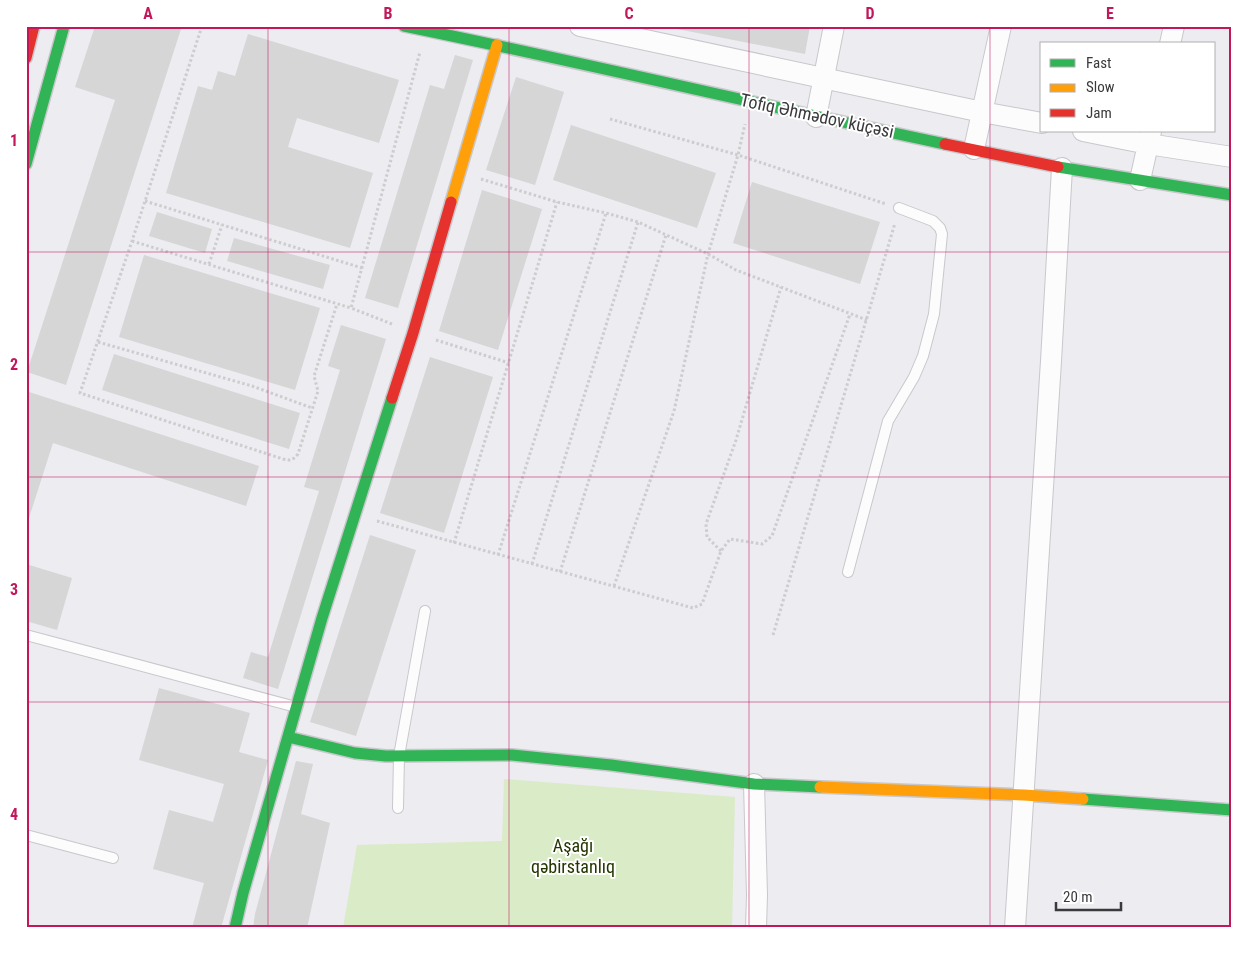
<svg xmlns="http://www.w3.org/2000/svg" width="1258" height="954" viewBox="0 0 1258 954" font-family="'Roboto Condensed',sans-serif">
<style>
.green{fill:#daebc7}
.building{fill:#d6d6d7}
.lines{fill:none;stroke-linecap:round;stroke-linejoin:round}
.lane-casing{stroke:#c8c8cc;stroke-width:12}
.street-casing{stroke:#c8c8cc;stroke-width:22}
.fast-casing{stroke:#c8c8cc;stroke-width:14}
.slow-casing{stroke:#c8c8cc;stroke-width:14}
.jam-casing{stroke:#c8c8cc;stroke-width:14}
.path{stroke:#cdcdcf;stroke-width:3;stroke-dasharray:2.5 2.5;stroke-linecap:butt}
.lane{stroke:#fcfcfd;stroke-width:10}
.street{stroke:#fcfcfd;stroke-width:20}
.fast{stroke:#30b455;stroke-width:11}
.slow{stroke:#ff9f0a;stroke-width:11}
.jam{stroke:#e5322d;stroke-width:11}
.grid{fill:none;stroke:#c2185b;stroke-width:1;stroke-opacity:0.55}
.labels{text-anchor:middle;stroke-width:4;stroke-linejoin:round;paint-order:stroke}
.street-label{font-size:18px;fill:#3a3a3d;stroke:#fff}
.park-label{font-size:18px;fill:#243600;stroke:#fff}
.neatline{fill:none;stroke:#c2185b;stroke-width:2}
.grid-label{font-size:16px;text-anchor:middle;font-weight:bold;fill:#c2185b}
</style>
<rect width="100%" height="100%" fill="#ececf1"/>
<!-- green -->
<path class="green" d="M504,779L735,797L732,928H343L357,845L502,841Z"/>
<!-- building -->
<path class="building" d="M95,26H182L66,385L27,372L115,100L75,87Z
M667,26H810L805,54L667,27Z
M248,34L399,80L379,143L297,118L288,147L373,173L350,248L166,193L198,86L212,90L218,71L235,76Z
M455,55L473,60L398,308L365,298L430,85L444,89Z
M516,77L564,92L535,185L486,170Z
M571,125L716,173L697,228L553,180Z
M752,182L880,222L860,284L733,243Z
M482,190L542,209L498,350L439,331Z
M157,212L212,229L205,253L149,236Z
M234,238L330,265L323,289L227,261Z
M144,255L320,308L295,390L119,337Z
M341,325L386,339L278,689L243,678L251,652L268,657L319,491L304,487L340,370L328,366Z
M114,354L300,413L289,449L102,390Z
M430,357L493,377L444,533L380,513Z
M26,391L259,466L246,506L53,443L28,521L26,520Z
M370,535L416,550L356,736L310,722Z
M26,564L72,578L57,630L26,621Z
M159,688L250,713L239,752L268,760L221,928H192L204,883L153,869L169,810L213,822L224,784L139,760Z
M296,761L313,764L301,814L330,823L307,928H253L255,914Z"/>
<g class="lines">
<defs>
<path id="lane" d="M848,572L888,421L914,377L923,356L934,314L942,234L940,228L933,221L899,208
M26,635L296,707
M398,808L399,756L425,611
M26,835L113,858"/>
<path id="street" d="M580,26L982,112L1042,123
M1170,44L1174,26
M816,117L834,26
M1083,131L1148,144L1232,157
M974,149L1001,26
M1140,180L1151,131
M754,784L757,895L756,928
M1015,928L1051,361L1062,168"/>
<path id="fast" d="M404,26C585,63 764,106 945,144
M26,164L64,26
M1058,167L1232,195
M288,737L355,753L386,756L512,755L611,765L754,784L820,787
M1083,799L1232,810
M235,928L243,893L322,618L392,398"/>
<path id="slow" d="M451,202L497,45
M820,787L1024,795L1083,799"/>
<path id="jam" d="M26,58L34,26
M945,144L1058,167
M392,398L413,333L451,202"/>
</defs>
<!-- lane casing -->
<use href="#lane" class="lane-casing"/>
<!-- street casing -->
<use href="#street" class="street-casing"/>
<!-- fast casing -->
<use href="#fast" class="fast-casing"/>
<!-- slow casing -->
<use href="#slow" class="slow-casing"/>
<!-- jam casing -->
<use href="#jam" class="jam-casing"/>
<!-- path -->
<path class="path" d="M202,26L132,241L80,393L283,459C290,461 293,460 298,454L318,391L314,376L337,304
M610,119L738,155L886,204
M481,179L557,202L606,213L638,222L708,254L736,270L867,320
M145,201L362,268
M132,241L351,308
M209,264L222,225
M392,324L351,308L420,52
M436,340L509,363
M98,342L252,386L312,408
M377,521L693,608L702,604L721,551L730,539L762,544L772,536L850,314
M454,543L557,202
M721,551L707,537L706,524L736,440L781,287
M498,555L606,213
M532,564L638,222
M560,572L666,235
M614,586L674,411L708,254L738,155L745,124
M773,635L895,223"/>
<!-- lane -->
<use href="#lane" class="lane"/>
<!-- street -->
<use href="#street" class="street"/>
<!-- fast -->
<use href="#fast" class="fast"/>
<!-- slow -->
<use href="#slow" class="slow"/>
<!-- jam -->
<use href="#jam" class="jam"/>
</g>
<!-- grid -->
<path class="grid" d="M268,26V928M509,26V928M749,26V928M990,26V928M26,252H1232M26,477H1232M26,702H1232"/>
<g class="labels">
<!-- street labels -->
<g class="street-label">
<text transform="translate(817 116) rotate(12)" y="6">Tofiq Əhmədov küçəsi</text>
</g>
<!-- park labels -->
<g class="park-label">
<text x="573" y="852">Aşağı<tspan x="573" dy="21">qəbirstanlıq</tspan></text>
</g>
</g>
<!-- border -->
<rect width="1258" height="954" fill="none" stroke="#ffffff" stroke-width="55"/>
<!-- legend -->
<rect x="1040" y="42" width="175" height="90" fill="#ffffff" stroke="#b0b0b1"/>
<rect x="1050" y="59" width="25" height="8" fill="#30b455" stroke="#b0b0b1"/>
<text x="1086" y="68" font-size="15" fill="#3a3a3d">Fast</text>
<rect x="1050" y="84" width="25" height="8" fill="#ff9f0a" stroke="#b0b0b1"/>
<text x="1086" y="92" font-size="15" fill="#3a3a3d">Slow</text>
<rect x="1050" y="109" width="25" height="8" fill="#e5322d" stroke="#b0b0b1"/>
<text x="1086" y="118" font-size="15" fill="#3a3a3d">Jam</text>
<!-- scale -->
<path d="M1056 902v8h65v-8" fill="none" stroke="#3a3a3d" stroke-width="2.5"/>
<text x="1063" y="902" font-size="15" fill="#3a3a3d" stroke="#ffffff" stroke-width="4" paint-order="stroke">20 m</text>
<rect x="28" y="28" width="1202" height="898" class="neatline"/>
<g class="grid-label">
<text x="148" y="19">A</text>
<text x="388" y="19">B</text>
<text x="629" y="19">C</text>
<text x="870" y="19">D</text>
<text x="1110" y="19">E</text>
<text x="14" y="146">1</text>
<text x="14" y="370">2</text>
<text x="14" y="595">3</text>
<text x="14" y="820">4</text>
</g>
</svg>
